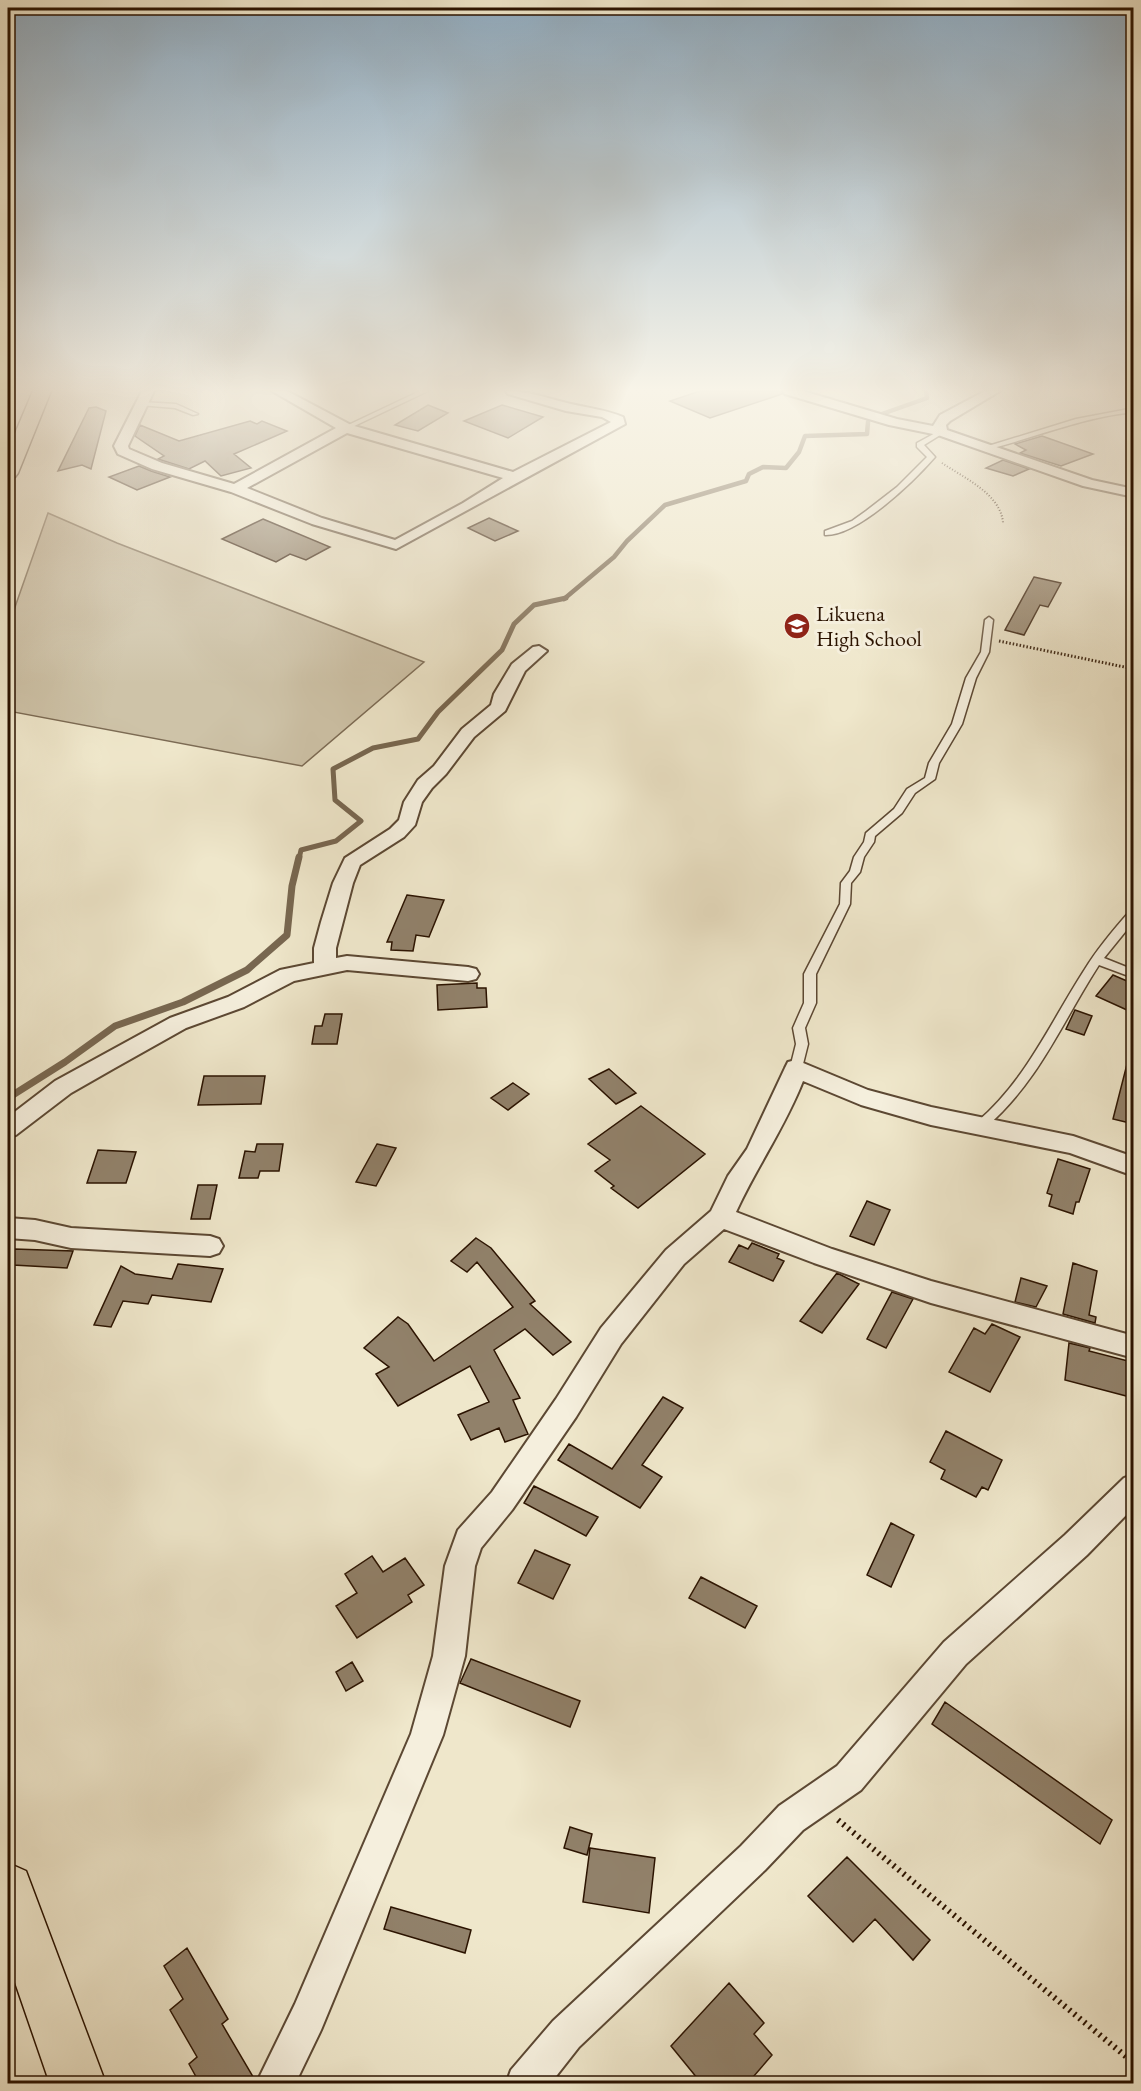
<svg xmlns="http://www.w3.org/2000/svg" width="1141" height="2091" viewBox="0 0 1141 2091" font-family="'EB Garamond',serif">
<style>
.green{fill:#cec3a8;stroke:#7c6b54;stroke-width:1.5}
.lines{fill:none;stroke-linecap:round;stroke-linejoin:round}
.stream-far2{stroke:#786750;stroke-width:4.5}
.stream-far1{stroke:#786750;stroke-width:5}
.stream{stroke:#786750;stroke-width:7}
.building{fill:#91816a;stroke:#2b1300;stroke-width:1.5}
.service-casing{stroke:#5c4833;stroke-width:3}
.minor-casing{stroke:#5c4833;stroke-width:4}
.primary-casing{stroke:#2b1300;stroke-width:3}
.path-far2{stroke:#2b1300;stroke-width:2;stroke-dasharray:1 2;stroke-linecap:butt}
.path-far1{stroke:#2b1300;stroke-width:3;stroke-dasharray:1.5 2;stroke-linecap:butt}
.path{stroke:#2b1300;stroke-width:6;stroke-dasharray:2 4.5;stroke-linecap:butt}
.service{fill:#f5efdd;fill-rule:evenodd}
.minor{fill:#f5efdd;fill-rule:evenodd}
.primary{fill:#efe7cb;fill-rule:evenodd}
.labels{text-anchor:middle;stroke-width:6;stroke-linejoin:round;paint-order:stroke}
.far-poi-label{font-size:22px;fill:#2b1300;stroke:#f5efdd;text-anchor:start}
</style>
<rect width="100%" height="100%" fill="#efe7cb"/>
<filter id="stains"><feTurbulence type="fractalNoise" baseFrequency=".00333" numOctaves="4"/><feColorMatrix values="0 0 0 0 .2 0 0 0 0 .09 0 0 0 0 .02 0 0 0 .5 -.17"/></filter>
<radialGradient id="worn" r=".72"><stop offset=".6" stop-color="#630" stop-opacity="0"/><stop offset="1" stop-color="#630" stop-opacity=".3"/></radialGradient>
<!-- green -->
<path class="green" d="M48,513L117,543L424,662L302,766L8,711V627Z"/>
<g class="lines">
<!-- stream-far2 -->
<path class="stream-far2" d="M882,414L927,398L926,391
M564,599L614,557L627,541L665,505L746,481L749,474L763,467L786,468L799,452L805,436L867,434L868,422"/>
<!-- stream-far1 -->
<path class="stream-far1" d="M299,859L301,850L336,841L361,821L335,800L333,769L373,748L418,739L438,712L502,650L514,624L534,605L566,598"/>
<!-- stream -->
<path class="stream" d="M8,1098L65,1062L115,1026L183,1002L247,970L287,935L292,886L299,857"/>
</g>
<!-- building -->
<path class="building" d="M700,391H781L782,394L710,418L670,401Z
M428,405L448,413L418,431L395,425Z
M502,405L543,417L508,438L464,421Z
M96,407L106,411L91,469L82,465L58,471L89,408Z
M250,421L257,424L262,421L287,431L234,454L251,468L221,476L205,461L189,469L158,459L164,456L135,436L140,425L179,441Z
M1042,436L1093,454L1061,466L1020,453L1026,450L1015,444Z
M1003,460L1029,469L1013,476L986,468Z
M139,466L151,471L170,477L137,490L109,477Z
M489,518L518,531L495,541L468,528Z
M263,519L330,547L306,560L290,554L276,562L222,539Z
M1034,577L1061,583L1048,607L1040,605L1024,635L1005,630Z
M407,895L444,900L429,937L416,935L413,951L391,950L392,942H387Z
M1113,975L1134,984V1002L1127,1010L1096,996Z
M477,983V988H486L487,1007L438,1010L437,985Z
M1075,1010L1092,1016L1084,1035L1066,1029Z
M325,1014H342L337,1044H312L315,1026H322Z
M1127,1064L1134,1065V1124L1113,1119Z
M609,1069L636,1093L616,1104L589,1079Z
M204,1076H265L261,1104L198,1105Z
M513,1083L529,1094L508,1110L491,1098Z
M641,1106L705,1154L638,1208L611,1188L614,1186L595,1171L610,1160L588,1144Z
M257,1144H283L279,1171H260L258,1178H239L245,1151L255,1152Z
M377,1144L396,1148L376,1186L356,1182Z
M98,1150L136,1152L126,1183H87Z
M1058,1159L1090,1169L1079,1202H1076L1073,1214L1049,1206L1052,1195L1047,1193Z
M198,1185H217L210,1219H191Z
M867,1201L890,1210L874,1245L850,1236Z
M476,1238L491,1248L535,1301L530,1304L571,1342L553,1355L525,1329L494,1350L520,1398L513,1400L528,1434L505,1442L499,1428L471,1440L458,1415L489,1402L470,1366L398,1406L376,1374L389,1367L364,1348L398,1317L408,1324L434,1361L513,1307L477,1262L467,1272L451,1261Z
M752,1243L779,1254L777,1258L784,1261L773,1281L729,1262L739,1245L748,1249Z
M14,1249L73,1251L67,1268L13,1265Z
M1073,1263L1097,1271L1089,1315L1096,1317L1095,1323L1063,1314Z
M178,1264L223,1269L211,1302L152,1295L148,1304L123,1301L111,1327L94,1325L121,1266L135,1274L172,1279Z
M837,1273L859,1284L822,1333L800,1321Z
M1021,1278L1047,1286L1036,1307L1015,1302Z
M892,1292L913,1299L886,1348L867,1339Z
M992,1324L1020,1337L990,1392L949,1372L974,1328L985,1334Z
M1069,1343L1090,1348L1089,1351L1132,1362L1130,1397L1065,1380Z
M663,1397L683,1408L642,1465L662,1477L640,1508L558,1460L569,1444L612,1469Z
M946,1431L1002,1460L988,1490L982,1487L976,1497L941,1479L945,1470L930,1462Z
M534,1486L598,1517L586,1536L524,1503Z
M891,1523L914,1535L891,1587L867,1575Z
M535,1550L570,1565L553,1599L518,1583Z
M372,1556L383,1572L405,1558L424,1585L408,1595L412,1602L357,1638L336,1606L357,1593L345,1574Z
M701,1577L757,1606L745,1628L689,1598Z
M471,1659L580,1701L570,1727L460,1683Z
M352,1662L363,1681L346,1691L336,1672Z
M945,1702L1112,1820L1100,1844L932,1724Z
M570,1827L592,1834L587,1855L564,1848Z
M590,1848L655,1858L649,1913L583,1902Z
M847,1857L930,1940L913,1960L875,1919L853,1942L808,1896Z
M391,1907L471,1930L465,1953L384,1929Z
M187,1948L228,2019L222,2024L255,2080L254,2084H200L189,2064L197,2057L170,2010L183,1999L164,1966Z
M729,1983L764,2023L754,2034L772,2055L747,2084H702L671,2046Z"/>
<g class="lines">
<defs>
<path id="service" d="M420,391H428L348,429L342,428Z
M141,402L176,404L198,414L193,415L175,408L139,405L138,404Z
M1134,408V412C1083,417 1037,437 989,449L985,447L1076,419Z
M939,431L945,432L924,445L935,457C914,481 858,536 825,535V531L852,521L866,511L897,487L927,457L917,447V443Z
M1130,516H1134V520H1130Z
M989,617L993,620L989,652L976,678L962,724L939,763L935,779L915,793L902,813L875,836L874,842L864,857L860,872L851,883L850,904L816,974V1003L805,1028L808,1044L802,1068L800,1071H792L790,1068L796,1044L793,1028L804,1003V974L840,904L841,883L850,871L854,857L864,842L866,833L894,809L907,789L925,778L929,763L952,724L966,678L981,652L985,620Z
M1134,910V921L1104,958L1134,970V978L1099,965C1062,1022 1039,1082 985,1128H977L975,1125L977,1122C1027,1079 1050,1023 1085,969C1098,948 1114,929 1130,911Z"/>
<path id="minor" d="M142,391H154L128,446L129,449L162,463L234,484L336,428L272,391H287L351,425L513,472L611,422L602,417L566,411L508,394L506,391C529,391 549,399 571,404C589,408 606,410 623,417L625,424L396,549L312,524L231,492L152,469L118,454L114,446ZM347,433L503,478L463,503L395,540L322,518L247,488Z
M783,391H803L897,419L933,426L940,415L985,391H1000L950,421L946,425L947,430L1092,480L1134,489V497L1083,486L938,435L889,425L785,394Z
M539,646L547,651L525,671L505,711L474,737L446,774L432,788L422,802L415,825L404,837L360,865L353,883L336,948V958L347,956L468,967L476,969L479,974L476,979L468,981L347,970L294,981L244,1007L186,1028L113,1069L71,1093L16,1135L8,1138V1117L55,1081L170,1018L228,997L280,970L314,963V948L321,922L333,883L345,858L390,829L399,820L404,802L418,780L434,766L462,729L491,705L494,694L512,664L533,647Z
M796,1060L868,1090L931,1107L1073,1136L1134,1157V1176L1070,1153L931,1125L861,1105L803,1081C785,1127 756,1168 736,1212L832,1249L931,1281L1134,1336V1358L931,1303L814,1263L724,1229L684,1264L621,1344L576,1417L512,1510L481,1548L475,1566L465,1656L443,1735L321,2030L295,2084H256L295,2004L411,1734L433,1656L445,1566L458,1530L492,1492L556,1399L601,1328L666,1250L711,1211L728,1176L747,1149L785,1068L788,1062Z
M8,1218L35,1220L71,1228L210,1236L219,1239L223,1246L219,1253L210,1256L71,1248L35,1240L8,1238Z
M1134,1474V1507L1087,1555L966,1664L861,1790L803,1830L765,1870L579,2047L550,2084H506L511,2070L553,2021L741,1846L779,1806L837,1766L944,1642L1065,1535L1124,1478Z"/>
<path id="primary" d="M33,391H51L18,473L15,477L8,479V450Z
M8,1863L26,1871L106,2084H50L8,1962Z"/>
</defs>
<!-- service casing -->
<use href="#service" class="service-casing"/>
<!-- minor casing -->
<use href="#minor" class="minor-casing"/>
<!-- primary casing -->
<use href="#primary" class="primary-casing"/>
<!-- path-far2 -->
<path class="path-far2" d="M942,463C964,478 1001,494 1003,523"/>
<!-- path-far1 -->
<path class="path-far1" d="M999,641L1134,669"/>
<!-- path -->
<path class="path" d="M838,1820L1134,2063"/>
<!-- service -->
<use href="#service" class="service"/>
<!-- minor -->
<use href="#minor" class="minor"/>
<!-- primary -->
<use href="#primary" class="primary"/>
</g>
<!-- sky -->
<linearGradient id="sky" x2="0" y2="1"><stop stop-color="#90acc1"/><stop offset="0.57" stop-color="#f8f4e8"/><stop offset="1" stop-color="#f8f4e8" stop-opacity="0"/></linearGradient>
<rect width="1141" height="684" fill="url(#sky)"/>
<!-- icons -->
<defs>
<symbol id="school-disc" viewBox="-11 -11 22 22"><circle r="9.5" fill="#8f2418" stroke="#f5efdd"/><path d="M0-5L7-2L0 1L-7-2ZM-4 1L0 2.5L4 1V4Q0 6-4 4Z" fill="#fff"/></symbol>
</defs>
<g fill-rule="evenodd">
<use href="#school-disc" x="782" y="611" width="30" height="30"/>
</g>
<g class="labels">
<!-- far-poi labels -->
<g class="far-poi-label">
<text x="816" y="621">Likuena<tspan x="816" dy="25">High School</tspan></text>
</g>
</g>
<!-- margin -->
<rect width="1141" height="2091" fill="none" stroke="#efe7cb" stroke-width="30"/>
<rect x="9" y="9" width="1123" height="2073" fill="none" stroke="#2b1300" stroke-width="3"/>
<rect x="15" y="15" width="1111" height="2061" fill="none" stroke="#2b1300" stroke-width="1.5"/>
<rect width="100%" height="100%" filter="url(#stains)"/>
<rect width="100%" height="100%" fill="url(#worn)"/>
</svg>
